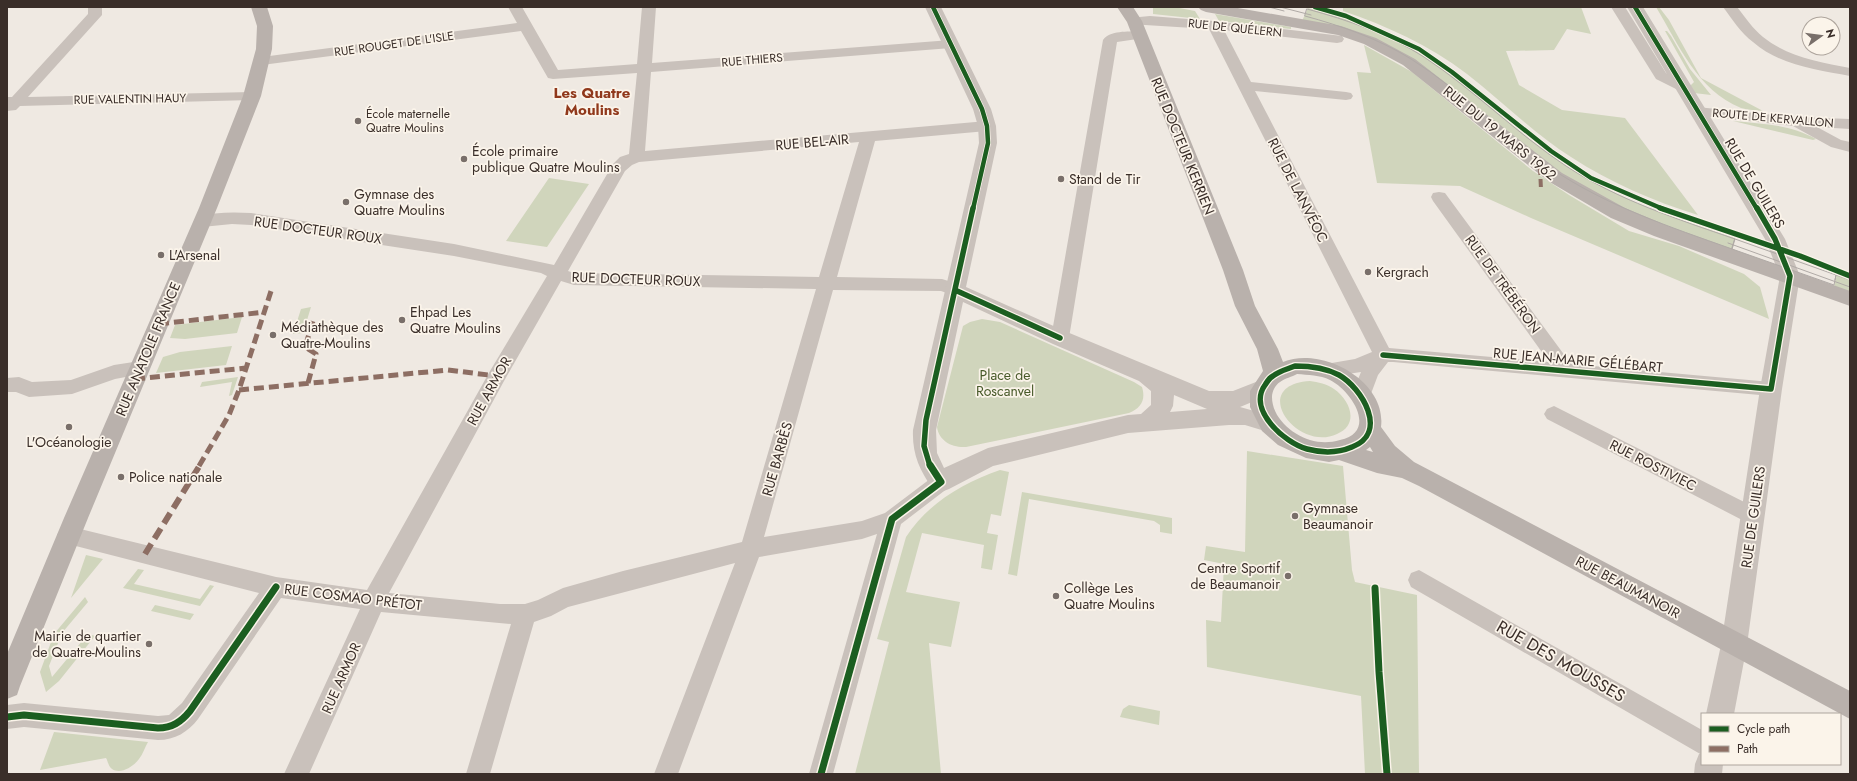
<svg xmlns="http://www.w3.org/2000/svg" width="1857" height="781" viewBox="0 0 1857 781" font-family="Jost,sans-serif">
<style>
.green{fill:#d0d5bc}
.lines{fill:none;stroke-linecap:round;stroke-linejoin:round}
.minor{fill:#c9c1bb;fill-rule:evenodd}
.tertiary{fill:#c9c1bb;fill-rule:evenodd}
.secondary{fill:#b9b1ac;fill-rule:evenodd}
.tram{stroke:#b0aaa6;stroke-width:1}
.quiet-far2{stroke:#8d6e63;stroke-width:4;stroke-dasharray:8 4;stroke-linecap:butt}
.quiet-far1{stroke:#8d6e63;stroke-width:5;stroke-dasharray:10 5;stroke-linecap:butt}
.quiet{stroke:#8d6e63;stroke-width:6;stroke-dasharray:12 6;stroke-linecap:butt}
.cycleway-far2-casing{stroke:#fbf4ea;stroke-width:6}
.cycleway-far1-casing{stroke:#fbf4ea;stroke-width:8}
.cycleway-casing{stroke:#fbf4ea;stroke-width:10}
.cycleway-far2{stroke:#1b5e20;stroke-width:4.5}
.cycleway-far1{stroke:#1b5e20;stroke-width:5.5}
.cycleway{stroke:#1b5e20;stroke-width:7}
.poi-dot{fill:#796f6a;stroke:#fbf4ea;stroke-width:1.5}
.labels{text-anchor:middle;stroke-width:3.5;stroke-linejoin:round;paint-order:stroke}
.far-street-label{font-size:12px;fill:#3a2e29;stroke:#fbf4ea}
.far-poi-label{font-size:12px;fill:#3a2e29;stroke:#fbf4ea;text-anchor:start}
.street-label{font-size:14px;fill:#3a2e29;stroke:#fbf4ea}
.poi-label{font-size:14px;fill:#3a2e29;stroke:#fbf4ea;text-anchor:start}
.park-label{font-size:14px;fill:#485a2a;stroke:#fbf4ea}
.far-district-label{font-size:15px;font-weight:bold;fill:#90381b;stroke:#fbf4ea}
.near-street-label{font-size:17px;fill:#3a2e29;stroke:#fbf4ea}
</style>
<rect width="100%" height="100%" fill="#efe9e2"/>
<!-- green -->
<path class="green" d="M1153,7H1174L1195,11L1200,19L1153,14Z
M1343,7H1581L1591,34L1567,29L1554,50L1506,51L1519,85L1562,110L1625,118L1698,215C1653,201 1611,183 1571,157C1534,134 1502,101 1467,74C1429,45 1387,26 1343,11Z
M1656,7H1659L1669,20L1701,78L1763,111C1756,110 1748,110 1741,108C1697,90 1679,45 1656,7Z
M1308,8C1350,19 1391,34 1427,58C1478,92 1520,136 1571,169C1622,201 1678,219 1735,238L1732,253L1580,190L1404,56L1302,21Z
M1215,14L1291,27V29L1219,21Z
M1665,31H1667L1671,36L1690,69L1711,95L1694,93L1690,86L1694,82Z
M1364,45L1412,72L1533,171L1569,195L1629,231L1679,246L1744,274L1760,287L1769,319L1531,218L1460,186L1377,183L1357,72L1371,73Z
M1733,121C1762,124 1790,124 1816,139L1813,140Z
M549,178L589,184L547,247L506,241Z
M1837,274L1850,279V293L1834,287Z
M311,307L303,333L293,334L301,309Z
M242,317L237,333L185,339L170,338L175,325Z
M982,319L1000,322L1134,382L1142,387C1146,400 1141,408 1129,413L966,447C952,448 939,441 937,427L963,326L970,322Z
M232,346L226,365L156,373L163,357L180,352Z
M238,377L232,395L229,396L232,382L200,387L202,382Z
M1310,381C1318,382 1327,384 1334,389C1350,400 1360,424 1337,434C1297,453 1247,385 1310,381Z
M1247,451L1343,466L1352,570L1355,582L1417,595L1419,774H1365L1361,696L1207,667L1206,620L1221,622L1224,564L1204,560L1206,546L1245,552Z
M1000,470L1009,472L1001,516L991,514L987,533L998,535L992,570L981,568L984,545L922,533L906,592L960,602L951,647L929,643L941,774H855L889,642L877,639L906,537C928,503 963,483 1000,470Z
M1022,492L1172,518V534L1160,532V525L1154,521L1029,499L1017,576L1008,574Z
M86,555L103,559L71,598Z
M138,569L144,570L134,584L200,599L210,585L214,586L200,606L123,588Z
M85,597L88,602L62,633L49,666L52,677L88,634L95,636L59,681L46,692L40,672L54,634Z
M155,605L194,614L190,620L151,611Z
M1129,705L1160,711L1159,725L1120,717L1123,709Z
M54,732L148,742C145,747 143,754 139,759C134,766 121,775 112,769C108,766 108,761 106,758L40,770Z"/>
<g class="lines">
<!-- minor -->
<path class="minor" d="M88,7H102V15L28,97L252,92L257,93L259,96L257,99L252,100L20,106L16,110L7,111V97H12L88,14Z
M508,7H522L558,70L637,64L642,7H656L652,63L951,40L956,41L958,44L956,47L951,48L651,72L645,151L987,121L992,123L995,126L992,129L987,131L875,141L837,277L942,279L961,285L964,290L961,295L955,296L941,291L833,290L764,537L862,521L885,513L934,476L941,473L948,476L951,482L948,488L901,524L833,774H809L877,534L862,539L759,557L678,774H654L735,563L568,607L551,616L534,622L490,774H466L511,624L381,612L309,774H284L360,609L281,598L198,719C188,732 175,740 158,740L24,727L7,729V705L24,703L158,716L169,715L182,703L259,593L68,544L61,542L57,535L61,528L68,526L276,577L367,590L490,371L547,276L541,273L454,256L251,225L232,224L202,227L196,225L194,221L196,217C214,212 233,212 251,213L454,244L554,265L613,164L620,157L629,154L637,73L553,79L548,78L521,31L262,65L257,64L255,61L257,58L262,57L517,23ZM859,142L819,277L574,273L568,271L625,171L632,165L639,162ZM561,281L574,285L816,289L742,542L623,571L563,588L538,600L525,604H500L389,593L504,381Z
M1611,7H1625L1666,73L1686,83L1688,86L1686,89H1676L1656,79Z
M1723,7H1737C1745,17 1753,29 1763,37C1788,57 1820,62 1850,68V76C1817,70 1779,65 1753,42C1741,33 1732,19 1723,7Z
M1150,16L1214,21L1342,36L1344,39L1342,42L1337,43L1224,30L1251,82L1346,92L1351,93L1353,96L1351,99L1346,100L1255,91L1389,348L1549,362L1433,201L1431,197L1433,193L1439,192L1445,193L1571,364L1771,382L1778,384L1780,389L1778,394L1771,396L1393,362H1388L1378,375L1369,399L1362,402L1355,399L1352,394L1361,372L1327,377L1320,375L1318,370L1320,365L1355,359L1372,352L1209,29L1129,24L1127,21L1129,18Z
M1139,31L1144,32L1146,35L1144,38L1117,42L1069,338L1066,343L1060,345L1054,343L1051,338L1103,40C1110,30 1128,32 1139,31Z
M1697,107L1796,117L1850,119V129L1817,127L1841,140L1850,142V152L1831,147L1793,126L1692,115L1690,112L1692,109Z
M140,361L147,363L149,368L147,373L115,379L72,394L29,397L16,392H7V378L19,377L32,382L71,380L114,365Z
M1554,406L1760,510L1763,516L1760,522L1753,525L1746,522L1547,419L1544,414L1547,409Z
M1419,570L1702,730V755L1411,587L1408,580L1411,573Z"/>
<!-- tertiary -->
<path class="tertiary" d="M925,7H941L991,109L996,126L997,143L966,287L1067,332L1209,391H1233L1261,380L1269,383L1272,389L1269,395L1240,407L1276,417L1279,423L1276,429L1268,432L1245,425H1229L1128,433L993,466L949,489L941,492L933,489C919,470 912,453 913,430L979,143L978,126L973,109ZM963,302L1053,344L1139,381L1151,391V405L1141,414L1128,415L988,448L944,468L937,453L936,430ZM1174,395L1207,409L1170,412L1173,406Z
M1627,7H1643L1785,239L1800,276L1782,389L1747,645L1734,714H1706L1721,645L1760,389L1780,276L1765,239Z
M1702,753V764H1723L1722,774H1694L1695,764L1699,754Z"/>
<!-- secondary -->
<path class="secondary" d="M251,7H267L273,26L272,49L261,96L217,208L88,518L20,686L17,695L7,699V654L64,518L199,208L243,96L256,49L257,26Z
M1117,7H1133L1142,21L1243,270L1255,306L1278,349L1283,362C1322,346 1387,381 1381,427L1395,446L1414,462L1850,691V719L1419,486L1402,478L1377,473L1339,460L1329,462L1306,458L1278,445L1262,431L1250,407V391L1263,371L1257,349L1235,306L1223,270L1127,22ZM1297,374C1308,375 1320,375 1330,380C1352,391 1378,432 1340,440C1330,443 1320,443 1310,440C1291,434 1272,417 1272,397C1272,392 1275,385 1280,382C1285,378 1292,377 1297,374ZM1370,447L1373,452L1366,450Z
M1198,7H1232L1341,26L1376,38L1415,59L1562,173L1625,208L1668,226L1850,291V306L1654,236L1611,218L1548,181L1403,65L1364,44L1338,35L1206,12L1201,10Z"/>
<!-- tram -->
<path class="tram" d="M1269,7L1284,11
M1280,7L1311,15
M1307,9C1348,20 1388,34 1424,57C1474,90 1516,133 1566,166C1618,200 1677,219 1735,239L1732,249C1670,227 1607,206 1552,169C1503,136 1462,91 1411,59C1379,39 1342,26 1305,16Z
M1735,239L1836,275L1834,285L1732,249Z
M1728,243L1850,287
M1835,280L1836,275L1850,280"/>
<!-- quiet-far2 -->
<path class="quiet-far2" d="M1540,167L1541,190"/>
<!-- quiet-far1 -->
<path class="quiet-far1" d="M159,324L265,312
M135,379L246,368
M308,383L316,354L305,347L313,321
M239,390L448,370L497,376
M199,466L229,415L239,390L272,288"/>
<!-- quiet -->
<path class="quiet" d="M145,554L200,465"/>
<defs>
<path id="cycleway-far2" d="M933,7L982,109L987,126L988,143L973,209
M1315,7L1346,16L1419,49L1452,72L1551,151L1591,178L1663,209
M1635,7L1757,209"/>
<path id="cycleway-far1" d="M1660,208L1800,256L1850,276
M955,290L1060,338
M1383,355L1771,389L1790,276L1775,239L1757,208
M1295,366C1310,366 1326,368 1339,375C1362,388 1389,433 1352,447C1338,453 1322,453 1307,449C1285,443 1247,410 1265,385C1267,382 1269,378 1273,376C1279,371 1288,369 1295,366Z
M930,466L924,446L926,420L973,208"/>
<path id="cycleway" d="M1375,588L1379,672L1387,774
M7,717L24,715L158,728C172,728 181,722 190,711L276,587
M821,774L892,519L941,482L930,465"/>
</defs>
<!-- cycleway-far2 casing -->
<use href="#cycleway-far2" class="cycleway-far2-casing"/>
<!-- cycleway-far1 casing -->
<use href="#cycleway-far1" class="cycleway-far1-casing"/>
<!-- cycleway casing -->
<use href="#cycleway" class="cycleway-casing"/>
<!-- cycleway-far2 -->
<use href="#cycleway-far2" class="cycleway-far2"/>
<!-- cycleway-far1 -->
<use href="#cycleway-far1" class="cycleway-far1"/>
<!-- cycleway -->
<use href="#cycleway" class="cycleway"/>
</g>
<!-- markers -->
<g class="poi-dot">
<circle cx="358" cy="121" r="4"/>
<circle cx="464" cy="159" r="4"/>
<circle cx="1061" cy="179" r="4"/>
<circle cx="346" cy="202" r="4"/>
<circle cx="161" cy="255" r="4"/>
<circle cx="1368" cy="272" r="4"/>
<circle cx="402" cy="320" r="4"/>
<circle cx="273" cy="335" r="4"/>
<circle cx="69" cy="427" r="4"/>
<circle cx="121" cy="477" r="4"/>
<circle cx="1295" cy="516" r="4"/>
<circle cx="1288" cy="576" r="4"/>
<circle cx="1056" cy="596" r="4"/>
<circle cx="149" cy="644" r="4"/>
</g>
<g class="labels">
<!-- far-street labels -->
<g class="far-street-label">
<text transform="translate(1235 28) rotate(6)" y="4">RUE DE QUÉLERN</text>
<text transform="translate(394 44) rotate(-8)" y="4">RUE ROUGET DE L'ISLE</text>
<text transform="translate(752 60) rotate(-5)" y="4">RUE THIERS</text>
<text transform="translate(130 99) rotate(-1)" y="4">RUE VALENTIN HAUY</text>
<text transform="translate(1773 118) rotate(5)" y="4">ROUTE DE KERVALLON</text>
</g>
<!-- far-poi labels -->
<g class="far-poi-label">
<text x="366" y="118">École maternelle<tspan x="366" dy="14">Quatre Moulins</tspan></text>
</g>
<!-- street labels -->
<g class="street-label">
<text transform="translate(1500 133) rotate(39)" y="5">RUE DU 19 MARS 1962</text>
<text transform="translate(812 142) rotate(-5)" y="5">RUE BEL-AIR</text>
<text transform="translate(1183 146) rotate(68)" y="5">RUE DOCTEUR KERRIEN</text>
<text transform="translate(1755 183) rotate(59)" y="5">RUE DE GUILERS</text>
<text transform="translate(1298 190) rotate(63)" y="5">RUE DE LANVÉOC</text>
<text transform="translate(318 230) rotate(8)" y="5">RUE DOCTEUR ROUX</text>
<text transform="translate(636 279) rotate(2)" y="5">RUE DOCTEUR ROUX</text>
<text transform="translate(1503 284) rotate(54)" y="5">RUE DE TRÉBÉRON</text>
<text transform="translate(148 349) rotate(-67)" y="5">RUE ANATOLE FRANCE</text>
<text transform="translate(1578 360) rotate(5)" y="5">RUE JEAN-MARIE GÉLÉBART</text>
<text transform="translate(489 391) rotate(-61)" y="5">RUE ARMOR</text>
<text transform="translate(777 459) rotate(-74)" y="5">RUE BARBÈS</text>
<text transform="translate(1653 465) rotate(27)" y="5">RUE ROSTIVIEC</text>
<text transform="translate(1753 517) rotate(-82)" y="5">RUE DE GUILERS</text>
<text transform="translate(1628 587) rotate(28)" y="5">RUE BEAUMANOIR</text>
<text transform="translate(353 597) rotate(7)" y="5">RUE COSMAO PRÉTOT</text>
<text transform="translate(341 678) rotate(-66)" y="5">RUE ARMOR</text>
</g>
<!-- poi labels -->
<g class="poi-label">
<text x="472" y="156">École primaire<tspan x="472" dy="16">publique Quatre Moulins</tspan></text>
<text x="1069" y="184">Stand de Tir</text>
<text x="354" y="199">Gymnase des<tspan x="354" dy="16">Quatre Moulins</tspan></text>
<text x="169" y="260">L'Arsenal</text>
<text x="1376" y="277">Kergrach</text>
<text x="410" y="317">Ehpad Les<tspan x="410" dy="16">Quatre Moulins</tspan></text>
<text x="281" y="332">Médiathèque des<tspan x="281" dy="16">Quatre-Moulins</tspan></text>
<text x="69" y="447" text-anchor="middle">L'Océanologie</text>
<text x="129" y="482">Police nationale</text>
<text x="1303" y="513">Gymnase<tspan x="1303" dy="16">Beaumanoir</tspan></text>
<text x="1280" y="573" text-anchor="end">Centre Sportif<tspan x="1280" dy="16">de Beaumanoir</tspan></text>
<text x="1064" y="593">Collège Les<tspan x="1064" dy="16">Quatre Moulins</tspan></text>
<text x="141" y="641" text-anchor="end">Mairie de quartier<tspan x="141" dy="16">de Quatre-Moulins</tspan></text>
</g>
<!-- park labels -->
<g class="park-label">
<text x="1005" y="380">Place de<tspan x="1005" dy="16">Roscanvel</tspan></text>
</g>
<!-- far-district labels -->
<g class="far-district-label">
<text x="592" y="98">Les Quatre<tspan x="592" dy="17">Moulins</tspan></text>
</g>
<!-- near-street labels -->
<g class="near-street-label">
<text transform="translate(1561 661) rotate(30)" y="6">RUE DES MOUSSES</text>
</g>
</g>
<!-- border -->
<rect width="1857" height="781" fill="none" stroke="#3a2e29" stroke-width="16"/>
<!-- legend -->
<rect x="1701" y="713" width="140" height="52" fill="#fbf4ea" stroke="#aea59d"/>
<rect x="1709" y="726" width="20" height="6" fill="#1b5e20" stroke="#aea59d"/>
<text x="1737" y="733" font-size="12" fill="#3a2e29">Cycle path</text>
<rect x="1709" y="746" width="20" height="6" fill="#8d6e63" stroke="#aea59d"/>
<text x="1737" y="753" font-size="12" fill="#3a2e29">Path</text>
<!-- north arrow -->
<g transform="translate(1821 36) rotate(76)"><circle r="19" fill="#fbf4ea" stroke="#aea59d"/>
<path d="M0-3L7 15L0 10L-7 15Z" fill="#796f6a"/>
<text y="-6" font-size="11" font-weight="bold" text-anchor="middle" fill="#3a2e29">N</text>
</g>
</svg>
